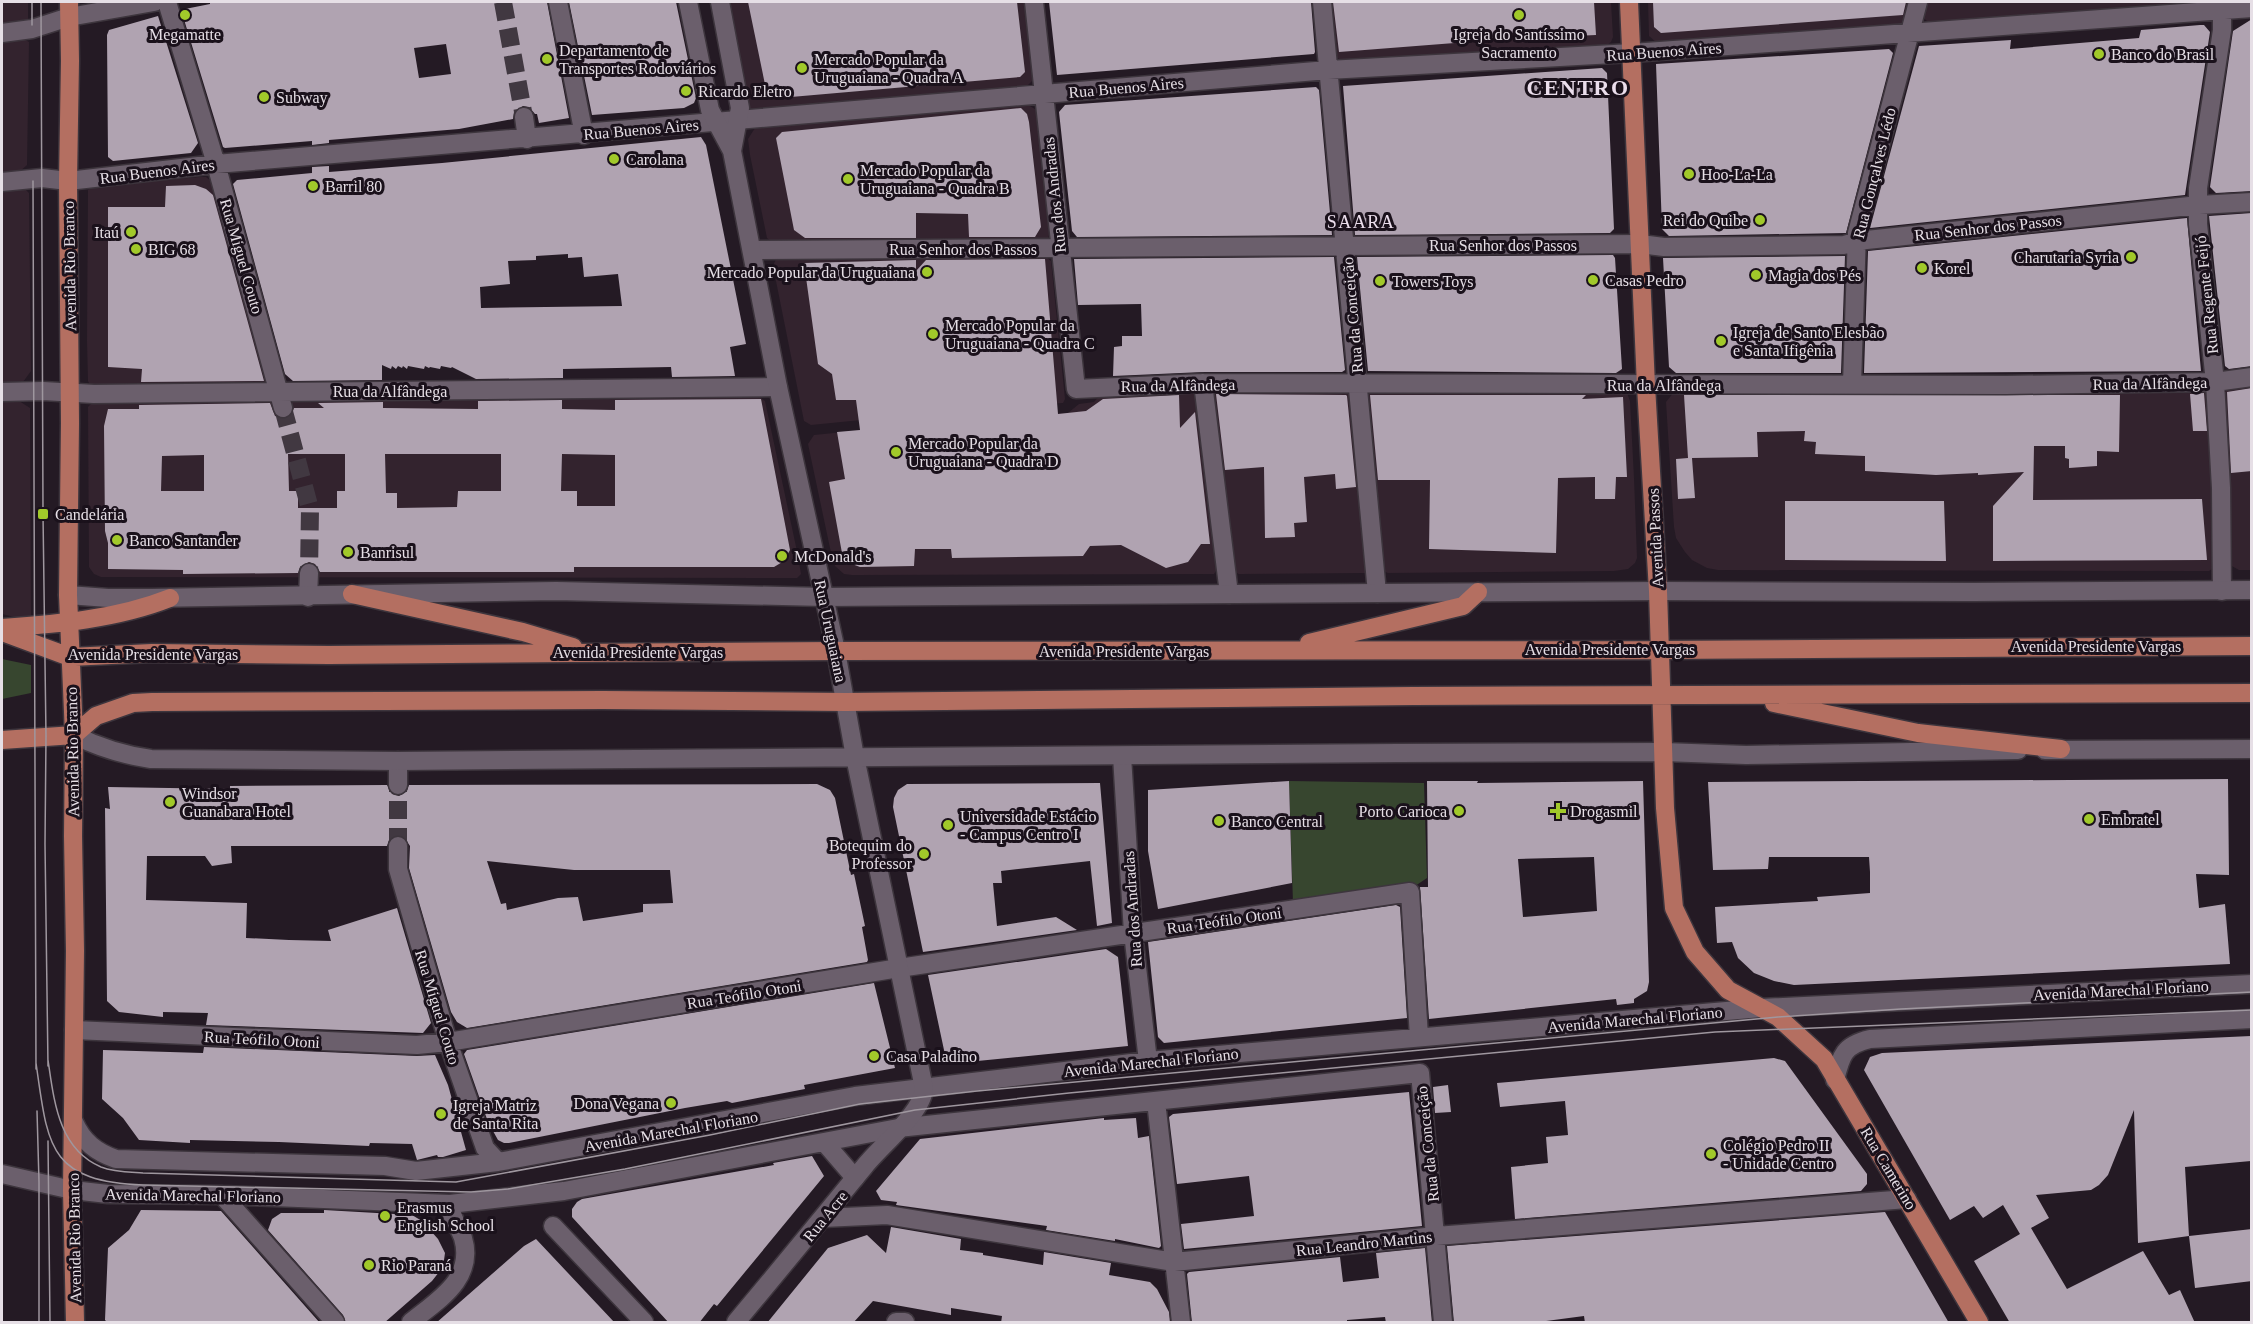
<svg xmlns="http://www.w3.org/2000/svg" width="2253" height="1324" viewBox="0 0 2253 1324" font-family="Georgia,serif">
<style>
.commercial{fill:#33232e}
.green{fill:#37462f}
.building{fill:#b0a3b1;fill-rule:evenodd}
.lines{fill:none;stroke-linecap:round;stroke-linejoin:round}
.street-tunnel{stroke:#413841;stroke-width:18;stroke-dasharray:18 9;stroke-linecap:butt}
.street-casing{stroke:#3d353d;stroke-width:21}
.secondary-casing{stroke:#3d353d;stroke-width:21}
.primary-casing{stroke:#3d353d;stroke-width:21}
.street{stroke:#6b5f6c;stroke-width:18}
.secondary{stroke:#6b5f6c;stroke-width:18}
.primary{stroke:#b46f61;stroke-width:18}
.tram{stroke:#9f979f;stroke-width:1.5}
.poi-dot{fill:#a1c92a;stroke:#1a111b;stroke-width:2}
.labels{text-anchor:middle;stroke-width:6;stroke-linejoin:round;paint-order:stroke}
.poi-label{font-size:16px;fill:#e6dfe6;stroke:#1a111b;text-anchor:start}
.street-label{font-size:16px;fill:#e6dfe6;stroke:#1a111b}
.neighbourhood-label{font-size:18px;letter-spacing:1.5px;fill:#ebdeec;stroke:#1a111b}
.district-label{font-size:22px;font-weight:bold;letter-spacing:1.5px;fill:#ebdeec;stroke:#1a111b}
</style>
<rect width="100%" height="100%" fill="#241a24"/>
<!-- commercial -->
<path class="commercial" d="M2,2H28V21L2,28Z
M727,2H1027L1034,79L1027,86L1013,89L756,111L750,110L745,106Z
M1327,2H1611L1613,37L1611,42L1606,46L1344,62L1333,55Z
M1648,2H1912L1904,23L1899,25L1657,43L1649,36Z
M1926,2H2212L1930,23L1923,18Z
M22,38L29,42L27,165L18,173L2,175V39Z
M1026,104L1035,109L1038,113L1049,235L1048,239L775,244L767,238L750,155L748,139L755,128Z
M200,177H206L212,182L270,383L150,387L90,385L88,381L87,341L88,190L93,186Z
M24,188L29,193L31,371L23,382L2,384V190Z
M1045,256L1051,261L1065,399L1063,403L992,407L811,425L804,421L773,266L777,257Z
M2251,383V570H2239L2230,565L2224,388Z
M2204,388L2211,396L2214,568L2209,571L1718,570L1707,568L1692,560L1685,552L1676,538L1674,527L1666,402L1674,392Z
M1212,391L1351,392L1367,569L1365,573L1239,574L1234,572Z
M1191,392L1197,396L1217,569L1214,574L852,575L844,574L835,566L830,548L808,444L814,435L993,417L1068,413L1079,404L1094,402L1102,393Z
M1368,392L1627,393L1630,401L1634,478L1637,558L1635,563L1628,569L1614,571L1388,573L1383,571L1366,395Z
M757,395L765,401L798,556L801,574L797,578L101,577L94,574L89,567L88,407L92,403Z
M2,399H16L30,408L31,621L2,614Z"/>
<!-- green -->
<path class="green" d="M2,659L31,665V693L2,699Z
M1289,781L1424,783L1427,878L1412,888L1293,903Z"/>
<!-- building -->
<path class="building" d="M210,2H547L569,118L539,123L537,114H535L529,107L523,106L514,112L513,119L459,129L329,140V143L312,145V141L225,148L223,147L182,13L185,9L210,4ZM446,44L451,74L419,78L414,48Z
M569,2H676L696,98L694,103L684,108L592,115Z
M748,2H1017L1025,72L1020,77L768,99Z
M1049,2H1311L1315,52L1314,54L1057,75Z
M1333,2H1594L1596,35L1574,36V29L1506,33V39L1339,52Z
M1653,2H1906L1903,15L1661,33L1654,27Z
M158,16L198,143L191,153L113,161L108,157L107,35L109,30Z
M2252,19V191L2216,193L2210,187L2233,31Z
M2200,25H2204L2210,32L2185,195L1870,228L1919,46L2011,40L2010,49L2139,38L2141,30Z
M1889,49L1893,53L1846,233L1669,236L1662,229L1656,64Z
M1602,68L1607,73L1614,229L1610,233L1355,235L1343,86Z
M1316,87L1319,90L1332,235L1077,237L1072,231L1059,112L1065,105Z
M1021,108L1027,114L1029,122L1041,227L1035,237H969L968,214L916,213V238H805L794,230L776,138L782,132Z
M701,137L706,145L746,344L730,347L735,376L672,377L671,367L563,369V378L476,379L452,367L451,368L441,366L440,369L430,367L429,368L425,366L424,369L408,366L407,369L403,366L402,368L398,366L396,369L392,366L391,369L382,365V380L293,381L285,374L233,184L237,180L312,173V167L329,166V172L442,163ZM568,254V258L582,257L584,277L618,274L622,306L481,308L480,287L510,284L508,261L536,260V256Z
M195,185L206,189L213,195L264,381L141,382L142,369L108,367V207H165L166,186Z
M2252,213V366L2229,369L2225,366L2209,216Z
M2187,218L2201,371L1864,373L1868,251Z
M1613,255L1615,258L1622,369L1616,373L1368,371L1357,257Z
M1845,256L1841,373H1676L1669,367L1663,258Z
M1334,257L1345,370L1342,372H1203L1113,376L1114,347L1122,346V336H1142L1141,304L1078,305L1074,259Z
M1045,259L1058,414L1086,411L1103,399L1179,395L1180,428L1195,412L1210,544H1201L1188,562L1166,568L1121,545L1090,546L1083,556L952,558L951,549H915L914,566L860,567L852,564L842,553L829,482L845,479L837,432L860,430L856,400H836L832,374L818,364L804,263L916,260V271L926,260Z
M2252,388V471L2231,473L2227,392Z
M2204,393L2207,431H2193L2190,394Z
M1216,394L1346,395L1347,396L1356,487L1336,489L1335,474L1304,477L1307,522L1294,523L1295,537L1265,538L1264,467L1225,470Z
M1370,395H1586L1582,399L1623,397L1627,477H1616L1615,499H1595V477L1558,478L1556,553L1429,549L1430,480H1378Z
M1684,395H2120L2119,452L2097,451V466L2069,468V459L2065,458V446H2034L2033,500L2202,499L2207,560L1993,561V506L2024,472L1978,475V473L1936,475L1865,471V456L1815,454L1816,442L1804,441L1805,431L1757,432L1758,457L1692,458L1695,498L1678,499L1676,459L1688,458Z
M761,399L790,550L784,561L774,567H574V572H320L315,564L309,562L300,567L298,573L183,574V570L108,569V543L105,531L104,426L108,409H139V405L270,403L275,416L285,419L291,415L294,408H324L318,403L383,402V408L478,409V401L562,400V409L615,410V400ZM288,454H345V491H337V508H298V491H289ZM385,454H501V491H458L457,507L397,508V493H386ZM562,454L615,455V506H577V491H561ZM204,455V491H161L162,456Z
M1785,501H1944L1946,561L1785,560Z
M2228,779L2229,875L2196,874L2199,908L2225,904L2230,964L1794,985L1774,981L1754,973L1738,958L1732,942L1717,943L1715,907L1818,901L1817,897L1870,893V872L1869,857H1769L1768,869L1713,870L1708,782Z
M1289,781L1292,883L1158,909L1148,851V790Z
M1427,781H1478L1477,783L1643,781L1649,982L1647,991L1634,999V1003L1617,1005L1616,999L1429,1019L1420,887H1428ZM1594,857L1597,911L1523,917L1518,859Z
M1100,783L1112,923L1097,926L1090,861L1001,871L1002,883H993L997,926L1056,917L1077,930L923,952L893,807L894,798L898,790L907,784Z
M817,784L830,790L835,798L851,875L854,874L865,926L862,927L868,960L867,962L467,1028L457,1022L451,1012L409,868L410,846L404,837L397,835L389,840L387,846H231L232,863L212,866L205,856H147L146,900L247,903L246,938L289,940L331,941L328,930L397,908L431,1023L423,1033L206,1025L208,1013L163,1012V1017L119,1012L107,1001L105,808L110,809L108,787L230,789V786L387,785L392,794L399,796L407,791L409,785ZM487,861L574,870H670L673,903L643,904V912L583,921L578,897L558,898L507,910L506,903L501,904Z
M1396,905L1400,907L1407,1018L1164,1043L1158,1037L1148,942Z
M1106,949L1118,957L1128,1046L947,1064L928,975Z
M874,983L895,1068L804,1085L805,1089L732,1103L727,1101L685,1108L509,1143H504L498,1140L488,1122L464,1054L467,1050Z
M2251,1036V1161L2185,1167L2189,1236L2138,1243L2134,1110L2108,1175L2099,1185L2091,1190L2036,1195L2049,1218L2031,1228L2067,1289L2143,1251L2169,1295L2180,1290L2195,1323H2010L1974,1261L2020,1234L2003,1205L1983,1218L1974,1206L1950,1220L1864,1070L1870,1057L1882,1053Z
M204,1047L417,1056L435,1055L448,1085L466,1150L443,1157H438L437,1155L417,1160L412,1144L370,1143L369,1146L279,1142L190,1140V1143L139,1140L123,1118L102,1099L103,1050L203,1053Z
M1774,1058L1785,1061L1867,1174V1184L1861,1191L1515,1219L1511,1167L1548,1163L1546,1137L1568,1135L1565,1101L1500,1107L1497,1083Z
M1448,1085L1451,1112L1435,1113L1433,1087Z
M1409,1092L1422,1226L1184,1249L1181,1224L1254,1216L1249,1176L1177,1184L1169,1117L1173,1114Z
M1104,1118V1120L1136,1118L1138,1138L1149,1136L1161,1246L1159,1248L1115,1239V1241L1046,1230L1047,1226L896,1205L897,1202L881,1200L876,1191L920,1139Z
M812,1156L824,1176L717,1306L714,1304L699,1323H669L572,1217V1209L577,1202L582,1199L774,1165L773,1163Z
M141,1210L221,1211L320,1323H108L105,1320L108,1248L129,1230Z
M324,1210L412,1215L422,1221L438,1239L445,1253L443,1267L432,1281L384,1323H346L343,1315L268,1230L272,1219L281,1213H324Z
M1885,1212L1949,1323H1585L1584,1316L1531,1323H1454L1447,1246Z
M891,1227L961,1239L960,1250L983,1253V1255L1043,1265L1044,1252L1111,1263L1109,1275L1150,1282L1157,1289L1169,1312L1170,1323H1001L1002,1316L951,1308V1315L873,1301L853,1323H767L828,1248L867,1235L886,1253Z
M2252,1229V1281L2195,1288L2189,1236Z
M536,1239L615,1323H436L524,1246Z
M1425,1248L1432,1323H1386L1385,1317L1347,1320V1323H1192L1187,1274L1189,1272L1340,1257L1343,1282L1379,1278L1376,1253Z"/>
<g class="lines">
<!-- street-tunnel -->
<path class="street-tunnel" d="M503,2L524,117
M283,408L310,509L309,573
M398,846V785"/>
<defs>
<path id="street" d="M167,2L216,164L283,408
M558,2L584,135
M1034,2L1076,389L1203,383L2006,385L2215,382L2252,377
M1322,2L1377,593
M2222,2V30L2198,188V224L2215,382L2221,488L2222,591
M2,33L32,29L69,17L154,2
M524,117L527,139
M2,182L42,178L68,181L216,164L1328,70L1632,53L2252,8
M752,250L1640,244L1664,247L1844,245L1857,241L2199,205L2252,202
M1203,383L1229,594
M1852,384L1857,233L1918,2
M2,392L43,391L94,394L778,387
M308,597L309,573
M1122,756L1133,933L1148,1061
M398,785V761
M398,846V869L448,1042L485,1148L498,1162
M74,1030L417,1045L448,1042L899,968L1410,892L1419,1037
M1835,1080C1841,1055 1844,1045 1870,1039L2252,1019
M1156,1101L1181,1322
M74,1122C83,1142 96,1152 116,1159L385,1166L416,1171L498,1162L855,1096L1148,1061L1761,1008L2252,984
M824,1142L855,1178
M2,1174L72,1190L108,1194L222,1195L450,1204L564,1191L898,1128L1420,1073L1443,1322
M222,1195L335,1322
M823,1218L887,1215L1174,1262L1436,1236L1907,1199
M553,1226L644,1322
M411,1322C438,1300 475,1279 463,1238C459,1226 450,1217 450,1204
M896,1322H905"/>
<path id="secondary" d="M688,2L710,110L732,151L778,387L836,651L855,757L924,1088C923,1113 880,1146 864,1167C821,1219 779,1271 736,1322
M720,2L740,108L732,151
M68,595L108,598H151L556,591L824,597L1658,591L1974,592L2252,590
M74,735C100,748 123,755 151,759L398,761L1398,753L1664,752L1746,755L2018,750
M2045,750L2252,749"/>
<path id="primary" d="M69,2L70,61L68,181L70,423L68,595L74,735L73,836L75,951L72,1190L75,1322
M1629,2L1646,386L1658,591L1665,808L1674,908L1695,952L1728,990L1778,1017L1824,1059L1979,1322
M352,594L523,632L573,647
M2,628C57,624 117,619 170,598
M2,632L70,657L152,653L329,655L836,651L1659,650L2252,646
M1309,643L1463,606L1478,592
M1774,703L1918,733L2061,749
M2,740L74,735L96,716L133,703L152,702L602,700L846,702L1413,696L2252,693"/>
</defs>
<!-- street casing -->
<use href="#street" class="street-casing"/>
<!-- secondary casing -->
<use href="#secondary" class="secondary-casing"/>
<!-- primary casing -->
<use href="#primary" class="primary-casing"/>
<!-- street -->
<use href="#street" class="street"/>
<!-- secondary -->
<use href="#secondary" class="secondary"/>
<!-- primary -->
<use href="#primary" class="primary"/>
<!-- tram -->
<path class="tram" d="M32,2V25
M41,2L43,514L46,736L45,844L48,1066
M33,181L36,1069
M48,1060C54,1100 58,1149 101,1167C114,1172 129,1172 143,1173L456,1182L710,1135L860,1104L977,1091L1778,1017L1901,1009L2252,992
M36,1063C48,1145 47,1181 143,1185L471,1192L508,1189L625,1169L915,1110L1069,1093L1715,1032L2252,1010
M37,1111L39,1182V1322
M48,1141L50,1322"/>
</g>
<!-- markers -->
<g class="poi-dot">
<circle cx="185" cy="15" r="6"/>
<circle cx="1519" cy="15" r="6"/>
<circle cx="2099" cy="54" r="6"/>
<circle cx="547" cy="59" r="6"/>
<circle cx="802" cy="68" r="6"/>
<circle cx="686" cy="91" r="6"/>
<circle cx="264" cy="97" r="6"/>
<circle cx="614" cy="159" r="6"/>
<circle cx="1689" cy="174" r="6"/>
<circle cx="848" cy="179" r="6"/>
<circle cx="313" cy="186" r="6"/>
<circle cx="1760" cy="220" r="6"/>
<circle cx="131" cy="232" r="6"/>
<circle cx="136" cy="249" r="6"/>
<circle cx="2131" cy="257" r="6"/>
<circle cx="1922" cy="268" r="6"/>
<circle cx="927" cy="272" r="6"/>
<circle cx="1756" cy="275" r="6"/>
<circle cx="1593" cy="280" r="6"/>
<circle cx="1380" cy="281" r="6"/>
<circle cx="933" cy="334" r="6"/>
<circle cx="1721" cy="341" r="6"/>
<circle cx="896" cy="452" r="6"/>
<rect x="37" y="508" width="12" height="12" rx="3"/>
<circle cx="117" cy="540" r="6"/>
<circle cx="348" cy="552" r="6"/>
<circle cx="782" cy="556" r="6"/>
<circle cx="170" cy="802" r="6"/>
<circle cx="1459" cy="811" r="6"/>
<path d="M1555 802h6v6h6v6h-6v6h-6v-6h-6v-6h6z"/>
<circle cx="2089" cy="819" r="6"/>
<circle cx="1219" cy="821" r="6"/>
<circle cx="948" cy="825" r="6"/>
<circle cx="924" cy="854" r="6"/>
<circle cx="874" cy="1056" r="6"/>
<circle cx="671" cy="1103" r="6"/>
<circle cx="441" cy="1114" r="6"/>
<circle cx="1711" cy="1154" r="6"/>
<circle cx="385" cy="1216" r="6"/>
<circle cx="369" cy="1265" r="6"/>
</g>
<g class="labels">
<!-- poi labels -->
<g class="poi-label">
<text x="185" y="40" text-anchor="middle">Megamatte</text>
<text x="1519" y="40" text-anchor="middle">Igreja do Santíssimo<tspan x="1519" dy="18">Sacramento</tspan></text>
<text x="559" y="56">Departamento de<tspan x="559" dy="18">Transportes Rodoviários</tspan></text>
<text x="2111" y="60">Banco do Brasil</text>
<text x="814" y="65">Mercado Popular da<tspan x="814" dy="18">Uruguaiana - Quadra A</tspan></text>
<text x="698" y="97">Ricardo Eletro</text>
<text x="276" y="103">Subway</text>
<text x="626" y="165">Carolana</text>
<text x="860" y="176">Mercado Popular da<tspan x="860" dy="18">Uruguaiana - Quadra B</tspan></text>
<text x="1701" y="180">Hoo-La-La</text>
<text x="325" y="192">Barril 80</text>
<text x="1748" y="226" text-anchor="end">Rei do Quibe</text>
<text x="119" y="238" text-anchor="end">Itaú</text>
<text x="148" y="255">BIG 68</text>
<text x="2119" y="263" text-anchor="end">Charutaria Syria</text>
<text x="1934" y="274">Korel</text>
<text x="915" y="278" text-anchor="end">Mercado Popular da Uruguaiana</text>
<text x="1768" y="281">Magia dos Pés</text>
<text x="1605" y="286">Casas Pedro</text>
<text x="1392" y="287">Towers Toys</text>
<text x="945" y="331">Mercado Popular da<tspan x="945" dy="18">Uruguaiana - Quadra C</tspan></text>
<text x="1733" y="338">Igreja de Santo Elesbão<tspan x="1733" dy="18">e Santa Ifigênia</tspan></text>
<text x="908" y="449">Mercado Popular da<tspan x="908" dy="18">Uruguaiana - Quadra D</tspan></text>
<text x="55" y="520">Candelária</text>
<text x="129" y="546">Banco Santander</text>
<text x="360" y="558">Banrisul</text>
<text x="794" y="562">McDonald's</text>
<text x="182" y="799">Windsor<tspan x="182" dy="18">Guanabara Hotel</tspan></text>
<text x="1447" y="817" text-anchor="end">Porto Carioca</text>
<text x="1570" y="817">Drogasmil</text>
<text x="960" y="822">Universidade Estácio<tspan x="960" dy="18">- Campus Centro I</tspan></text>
<text x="2101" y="825">Embratel</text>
<text x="1231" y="827">Banco Central</text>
<text x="912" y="851" text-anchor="end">Botequim do<tspan x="912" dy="18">Professor</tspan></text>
<text x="886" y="1062">Casa Paladino</text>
<text x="659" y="1109" text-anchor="end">Dona Vegana</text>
<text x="453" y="1111">Igreja Matriz<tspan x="453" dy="18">de Santa Rita</tspan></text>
<text x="1723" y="1151">Colégio Pedro II<tspan x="1723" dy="18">- Unidade Centro</tspan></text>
<text x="397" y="1213">Erasmus<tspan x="397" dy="18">English School</tspan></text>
<text x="381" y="1271">Rio Paraná</text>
</g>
<!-- street labels -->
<g class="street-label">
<text transform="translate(1664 51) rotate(-4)" y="6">Rua Buenos Aires</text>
<text transform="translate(1126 87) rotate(-5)" y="6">Rua Buenos Aires</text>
<text transform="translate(641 129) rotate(-5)" y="6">Rua Buenos Aires</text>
<text transform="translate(157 171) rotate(-7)" y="6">Rua Buenos Aires</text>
<text transform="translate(1874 173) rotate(-76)" y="6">Rua Gonçalves Lédo</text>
<text transform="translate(1054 195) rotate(-96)" y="6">Rua dos Andradas</text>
<text transform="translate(1988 227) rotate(-6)" y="6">Rua Senhor dos Passos</text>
<text x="1503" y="251">Rua Senhor dos Passos</text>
<text x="963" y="255">Rua Senhor dos Passos</text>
<text transform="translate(242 256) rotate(74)" y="6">Rua Miguel Couto</text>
<text transform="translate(69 266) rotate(-91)" y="6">Avenida Rio Branco</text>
<text transform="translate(2206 295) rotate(-96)" y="6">Rua Regente Feijó</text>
<text transform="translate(1352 315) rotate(-95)" y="6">Rua da Conceição</text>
<text transform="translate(2150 383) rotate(-1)" y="6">Rua da Alfândega</text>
<text transform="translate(1178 385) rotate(-1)" y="6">Rua da Alfândega</text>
<text x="1664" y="391">Rua da Alfândega</text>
<text x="390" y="397">Rua da Alfândega</text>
<text transform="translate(1655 538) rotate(-93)" y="6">Avenida Passos</text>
<text transform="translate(831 631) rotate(78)" y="6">Rua Uruguaiana</text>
<text x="2096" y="652">Avenida Presidente Vargas</text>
<text x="1610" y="655">Avenida Presidente Vargas</text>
<text x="1124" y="657">Avenida Presidente Vargas</text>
<text x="638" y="658">Avenida Presidente Vargas</text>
<text x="153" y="660">Avenida Presidente Vargas</text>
<text transform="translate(72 752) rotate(-91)" y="6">Avenida Rio Branco</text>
<text transform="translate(1132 909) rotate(-94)" y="6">Rua dos Andradas</text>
<text transform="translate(1224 920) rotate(-8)" y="6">Rua Teófilo Otoni</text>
<text transform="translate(2121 990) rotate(-3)" y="6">Avenida Marechal Floriano</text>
<text transform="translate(744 994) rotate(-9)" y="6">Rua Teófilo Otoni</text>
<text transform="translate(438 1007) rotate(73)" y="6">Rua Miguel Couto</text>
<text transform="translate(1635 1019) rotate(-5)" y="6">Avenida Marechal Floriano</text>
<text transform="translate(262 1039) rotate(3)" y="6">Rua Teófilo Otoni</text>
<text transform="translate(1151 1062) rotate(-6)" y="6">Avenida Marechal Floriano</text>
<text transform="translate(671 1131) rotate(-10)" y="6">Avenida Marechal Floriano</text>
<text transform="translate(1427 1144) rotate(-96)" y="6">Rua da Conceição</text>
<text transform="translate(1889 1168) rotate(59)" y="6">Rua Camerino</text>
<text transform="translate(193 1195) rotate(1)" y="6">Avenida Marechal Floriano</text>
<text transform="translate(825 1216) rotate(-51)" y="6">Rua Acre</text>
<text transform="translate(74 1238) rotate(-91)" y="6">Avenida Rio Branco</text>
<text transform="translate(1364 1243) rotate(-6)" y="6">Rua Leandro Martins</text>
</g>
<!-- neighbourhood labels -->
<g class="neighbourhood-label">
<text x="1361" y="228">SAARA</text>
</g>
<!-- district labels -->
<g class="district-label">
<text x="1578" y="95">CENTRO</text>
</g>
</g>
<!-- border -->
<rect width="2253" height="1324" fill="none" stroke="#e6dfe6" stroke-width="6"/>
</svg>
